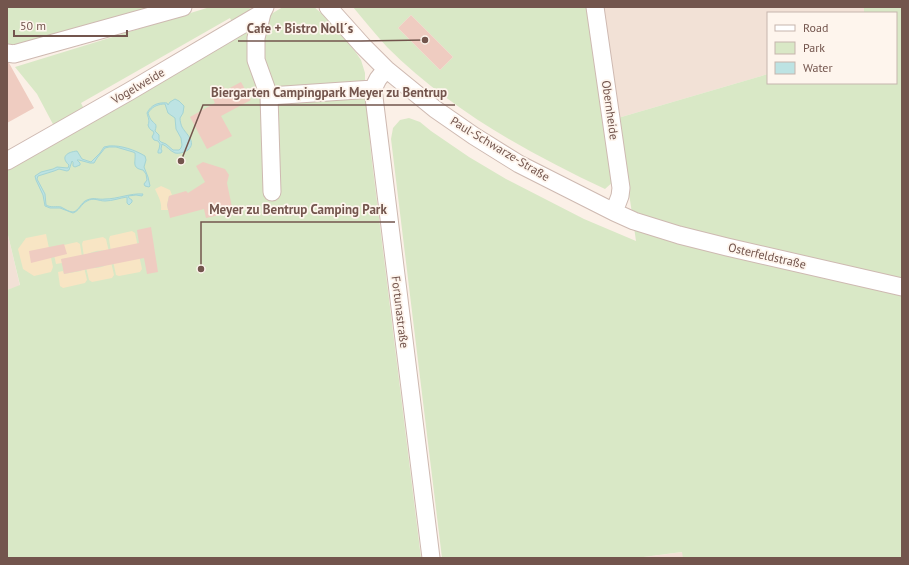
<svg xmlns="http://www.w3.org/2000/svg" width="909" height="565" viewBox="0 0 909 565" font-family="'PT Sans',sans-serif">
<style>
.residential{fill:#f2e1d6}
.green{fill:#d9e8c6;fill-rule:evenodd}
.sand{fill:#f8e5c4}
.water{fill:#bde3e3;stroke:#a4d4d4;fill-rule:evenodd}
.building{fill:#efccc1}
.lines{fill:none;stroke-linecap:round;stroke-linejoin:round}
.minor-casing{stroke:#ceb9b1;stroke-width:19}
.minor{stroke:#fff;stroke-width:17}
.labels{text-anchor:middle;stroke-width:3.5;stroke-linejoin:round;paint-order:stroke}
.street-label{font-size:12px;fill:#73554d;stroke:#fef5ed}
.leader{fill:none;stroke:#73554d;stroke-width:1.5}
.callout-dot{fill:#73554d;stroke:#fef5ed;stroke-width:1.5}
.callout-label{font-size:13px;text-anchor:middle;font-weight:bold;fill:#73554d;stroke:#fef5ed;stroke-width:3.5;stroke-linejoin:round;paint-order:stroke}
</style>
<rect width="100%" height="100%" fill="#fbf0e7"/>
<!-- residential -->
<path class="residential" d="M601,7H864V13H768V74L618,118Z
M7,231L20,286L7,290Z
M683,552V558H636Z"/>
<!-- green -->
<path class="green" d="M7,7H156L22,46L7,45Z
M210,7H247L254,10L234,26L230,18L81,103L85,111L55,128L37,94L15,67Z
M283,7H314L326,17L352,47L361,60L365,73V89L371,153L421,558H7V290L20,285L7,231V168Z
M353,7H587L614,181L605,189C526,152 449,109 387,47C375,34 364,20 353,7ZM411,15L453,57L440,70L398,28Z
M864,7H902V558H683L682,552L636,558H442L391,139L393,128L400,120L409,118L420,122L431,131L469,157L506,179L584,219L636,241L618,118L768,74V83H896V13H864Z"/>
<!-- sand -->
<path class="sand" d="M161,186L170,190L172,195L169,196L167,205L168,210H161C162,202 158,196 155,189Z
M132,231L135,233L138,247L111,252L109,239L110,236Z
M46,234L53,267L51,272L34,276L23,269L18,249L26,238Z
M103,237L106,239L109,252C102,249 90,251 84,257L82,244L83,241Z
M77,242L80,244L82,257L61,259L62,263L56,264L53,250L55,247Z
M139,255L142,269L140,272L119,276L116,275L113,261Z
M111,262L114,275L112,278L92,282L89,280L86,267C93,270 106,267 111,262Z
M84,267L87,280L85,283L63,288L60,286L58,272L63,271L64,274L81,271Z"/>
<!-- water -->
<path class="water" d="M175,99L179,101L184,106L183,113L180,118C180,121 181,125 182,127C186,134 197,142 188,150C184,152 180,154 175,153C170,151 167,146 162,144L161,149L162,151L161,153H158V151L159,149L160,144L158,141L154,140L152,137L154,133L153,131C150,130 149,128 148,125C150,121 148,117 147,113C151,105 158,102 167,103L168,105L170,102ZM163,104H165L168,113L175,118L176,129L181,138L182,145L181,148L179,150H173L166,144L161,142L159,140V135L155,131C157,124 156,125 152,121C150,119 149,116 148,113C152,107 156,105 163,104Z
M109,146C121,145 135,150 145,156L146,160L144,167L148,177L150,186L149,187L145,186L144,184L147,180L146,174L143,170C131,168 136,162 135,153L133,152L116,147H109L105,148L97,158L94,163H90L79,160H77L80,163V165L75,167L73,166V162L72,161L69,170L67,171L59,169L54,171L38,176L37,179L45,194L46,205C51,208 56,206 61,207C65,209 69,212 73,212C79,211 81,202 87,200C94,197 99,200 105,199C118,199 130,193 143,194L142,196L136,195L128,196L129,198L132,200V202L129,205L127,203V197C120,198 112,201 105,201C98,201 94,197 87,201C81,204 79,211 73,213L60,208H50L45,206L43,195L36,180L35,176L41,172L53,169L57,167L68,168L69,165C60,157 67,152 77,151L82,159L91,162L100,153L104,147Z"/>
<!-- building -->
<path class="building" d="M411,15L453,57L440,70L398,28Z
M7,63H9L34,108L7,123Z
M241,82L251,100L221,116L232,136L207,149L190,117L215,103L210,93L223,86L226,90Z
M203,162L225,169L229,175L227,183L233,212L206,218L204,209L170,218L167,205L169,196L186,191L188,193L205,182L196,166Z
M151,227L158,272L147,274L144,258L64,274L61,259L139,243L137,230Z
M64,244L67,254L31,263L29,251Z"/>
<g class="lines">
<defs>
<path id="minor" d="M328,7L363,46L386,69L435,109L474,136L519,164L614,212L634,221L679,235L727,247L902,287
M595,7L621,188L620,196L614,212
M262,13L256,38V60L269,96L272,192
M7,53L14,54L183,7
M386,69L378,79L373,89L431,558
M269,96L373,89
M7,161L130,91L262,13L265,7"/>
</defs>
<!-- minor casing -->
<use href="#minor" class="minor-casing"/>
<!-- minor -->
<use href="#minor" class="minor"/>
</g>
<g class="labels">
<!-- street labels -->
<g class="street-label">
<text transform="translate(138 86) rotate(-30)" y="4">Vogelweide</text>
<text transform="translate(610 110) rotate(82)" y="4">Obernheide</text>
<text transform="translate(500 149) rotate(31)" y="4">Paul-Schwarze-Straße</text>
<text transform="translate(767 256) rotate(13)" y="4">Osterfeldstraße</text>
<text transform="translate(400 312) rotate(83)" y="4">Fortunastraße</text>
</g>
</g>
<!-- callouts -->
<path class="leader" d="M425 40L361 41H238M181 161L203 105H455M201 269L201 222H395"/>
<g class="callout-dot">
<circle cx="425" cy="40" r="4"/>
<circle cx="181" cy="161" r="4"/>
<circle cx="201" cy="269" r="4"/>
</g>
<g class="callout-label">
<text x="300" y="33">Cafe + Bistro Noll´s</text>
<text x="329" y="97">Biergarten Campingpark Meyer zu Bentrup</text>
<text x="298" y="214">Meyer zu Bentrup Camping Park</text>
</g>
<!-- border -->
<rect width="909" height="565" fill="none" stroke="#73554d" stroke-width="16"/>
<!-- legend -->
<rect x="767" y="12" width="130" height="72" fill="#fef5ed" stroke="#c6b5ad"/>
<rect x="775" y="25" width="20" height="6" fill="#ffffff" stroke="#c6b5ad"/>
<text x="803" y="32" font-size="12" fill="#73554d">Road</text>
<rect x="775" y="42" width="20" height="12" fill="#d9e8c6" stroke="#c6b5ad"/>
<text x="803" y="52" font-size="12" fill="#73554d">Park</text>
<rect x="775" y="62" width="20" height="12" fill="#bde3e3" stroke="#c6b5ad"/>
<text x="803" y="72" font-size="12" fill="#73554d">Water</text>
<!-- scale -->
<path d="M14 30v6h113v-6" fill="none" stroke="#73554d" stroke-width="2"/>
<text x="20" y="30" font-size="12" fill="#73554d" stroke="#fef5ed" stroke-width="3" paint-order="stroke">50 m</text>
</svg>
